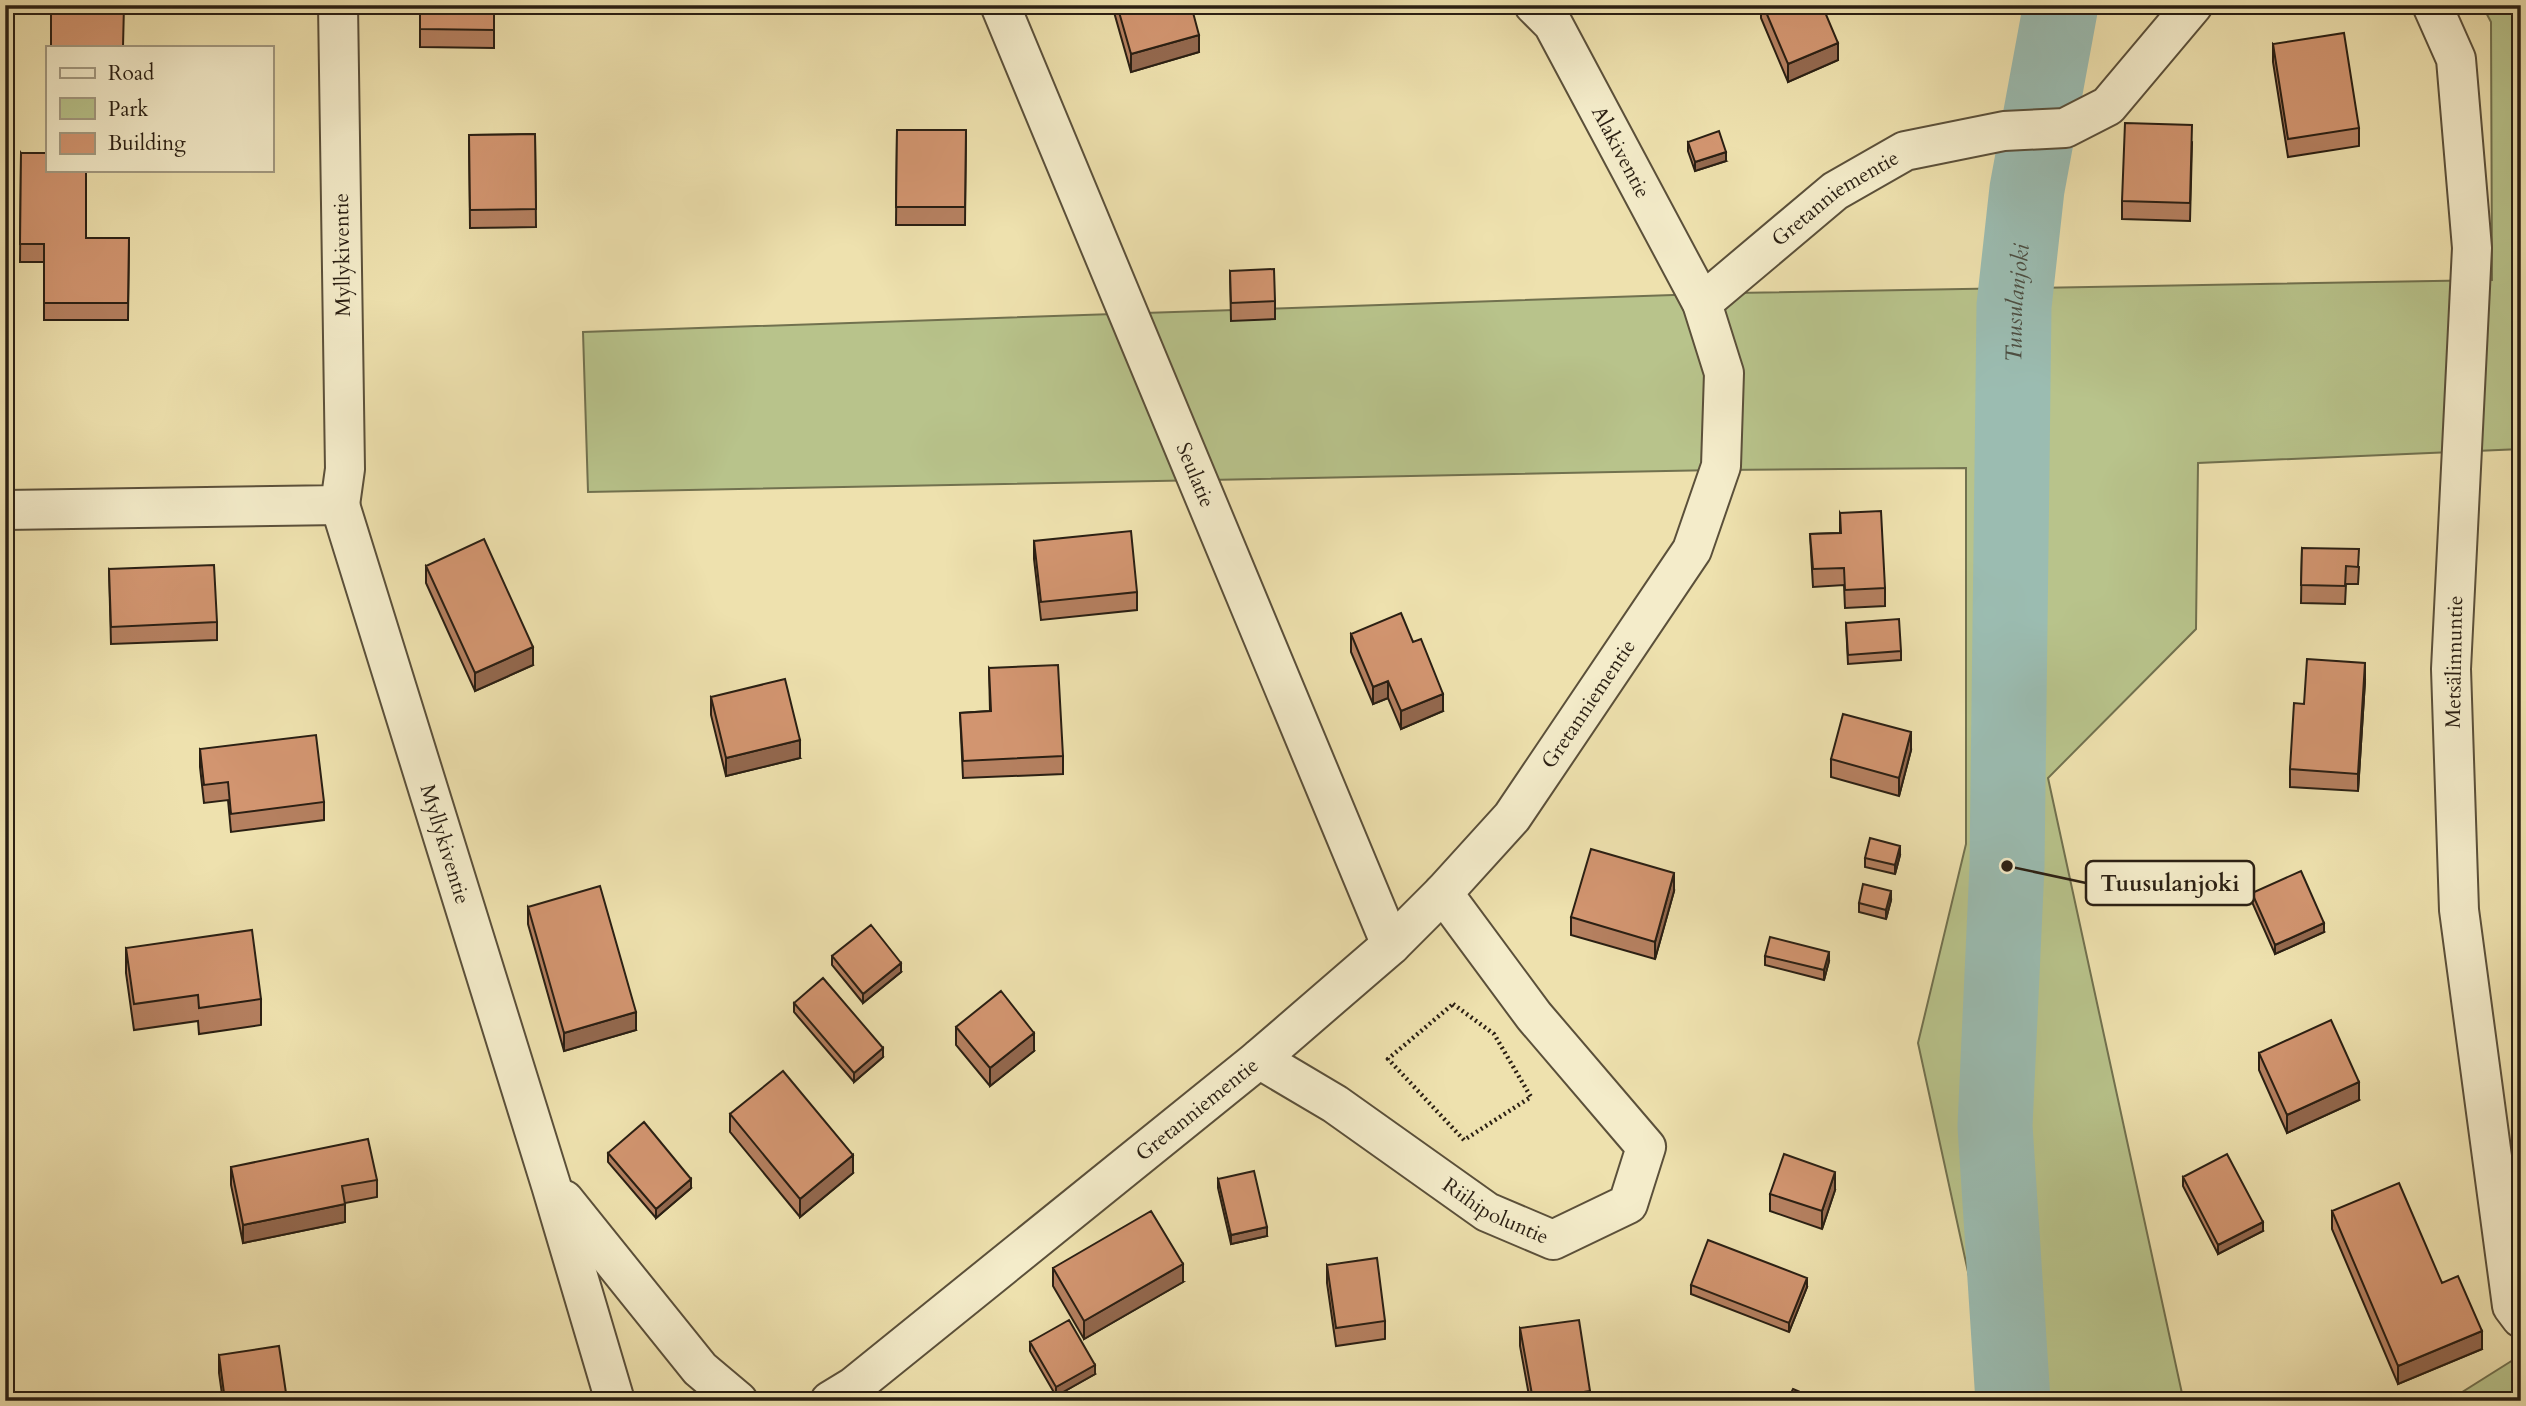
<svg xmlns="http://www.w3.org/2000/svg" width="2526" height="1406" viewBox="0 0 2526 1406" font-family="Cardo,serif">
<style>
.green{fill:#b8c38b;stroke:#71714f;stroke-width:2}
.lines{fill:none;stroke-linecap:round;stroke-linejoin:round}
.river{stroke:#9bbcb1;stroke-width:75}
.minor-casing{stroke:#5b503a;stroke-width:42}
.path{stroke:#2a1f13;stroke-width:4.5;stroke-dasharray:2 3.5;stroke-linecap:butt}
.minor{stroke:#f4ecca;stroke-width:38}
.wall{fill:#b58060;stroke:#2a1f13;stroke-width:2}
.shaded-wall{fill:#93684e;stroke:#2a1f13;stroke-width:2}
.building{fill:#d29570;stroke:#2a1f13;stroke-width:2}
.labels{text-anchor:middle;stroke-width:7;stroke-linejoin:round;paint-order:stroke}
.street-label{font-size:21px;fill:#2a1f13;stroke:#f4ecca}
.water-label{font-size:23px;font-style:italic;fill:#4c4e42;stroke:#f4ecca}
.leader{fill:none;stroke:#2a1f13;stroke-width:2.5}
.callout-dot{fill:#2a1f13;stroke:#f4ecca;stroke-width:2.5}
.callout{fill:#f4ecca;stroke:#2a1f13;stroke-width:2.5}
.callout-label{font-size:23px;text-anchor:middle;font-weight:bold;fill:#2a1f13}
</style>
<rect width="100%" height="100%" fill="#eee1ae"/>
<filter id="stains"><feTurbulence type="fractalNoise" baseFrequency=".00286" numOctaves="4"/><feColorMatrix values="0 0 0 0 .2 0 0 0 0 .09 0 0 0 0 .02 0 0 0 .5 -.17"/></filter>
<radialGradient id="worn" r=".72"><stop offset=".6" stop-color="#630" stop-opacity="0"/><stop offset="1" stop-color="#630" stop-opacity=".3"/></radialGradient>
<!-- green -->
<path class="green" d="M2482,5H2521V449L2198,463L2196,629L2048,778L2183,1398L2186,1401H1982L1989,1368L1918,1043L1966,844V468L1718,470L588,492L583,332L1733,293L2492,280L2491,22Z
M2521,1355V1401H2448Z"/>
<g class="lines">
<!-- river -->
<path class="river" id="s1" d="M2013,1401L1995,1126L2007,866L2014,306L2027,189L2060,10L2057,5"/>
<defs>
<g id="minor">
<path id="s2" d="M1000,5L1391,945"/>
<path d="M2432,5L2456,59L2472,248L2451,669L2459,910L2512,1306L2521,1318"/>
<path id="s3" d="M1702,303L1835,191L1905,151L2004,131L2065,128L2108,106L2193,5"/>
<path id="s4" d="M340,505L551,1185L615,1401"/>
<path d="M5,510L340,505L345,469L338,5"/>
<path id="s5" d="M1259,1059L1335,1104L1487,1212L1553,1240L1628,1204L1646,1147L1534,1016L1443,893"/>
<path d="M564,1200L700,1369L738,1401"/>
<path id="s6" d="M830,1401L853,1387L1259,1059L1391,945L1443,893L1512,817L1692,550L1721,466L1724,373L1702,303L1553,24L1534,5"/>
</g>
</defs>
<!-- minor casing -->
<use href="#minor" class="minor-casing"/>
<!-- path -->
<path class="path" d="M1453,1004L1494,1034L1531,1097L1464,1140L1388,1059Z"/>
<!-- minor -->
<use href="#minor" class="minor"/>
</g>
<!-- wall -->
<path class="wall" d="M420,5H494V48L420,47Z
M700,5H798L700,8Z
M1114,5H1191L1199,52L1131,72L1114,12Z
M1761,5H1822L1838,60L1788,82L1761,18Z
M2273,44L2359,128V146L2288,157L2273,62Z
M897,130H966L965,225H896Z
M535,134L536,227L470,228L469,135Z
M1688,142L1726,161L1695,171L1688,151Z
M2192,143L2190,221L2122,219V201Z
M21,153L86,238H129L128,320H44V262H20Z
M1230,271L1275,301V319L1231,321Z
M1840,513L1885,588V606L1845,608L1844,585L1813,587L1810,534L1840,533Z
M1034,541L1137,592V610L1041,620L1034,559Z
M2302,548L2359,567L2358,584H2346L2345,604L2301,603Z
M426,566L533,665L475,691L426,583Z
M109,569L217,622V640L111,644Z
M1846,623L1901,651V660L1848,664Z
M1351,634L1443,711L1401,729L1388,698L1373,704L1351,652Z
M989,668L1063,756V774L963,778L960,713L990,711Z
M2365,681L2358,791L2290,787V769L2304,704Z
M711,697L800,758L726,776L711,715Z
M200,749L324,802V820L231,832L228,800L204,803L200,767Z
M1911,750L1899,796L1831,777V759Z
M1900,855L1895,874L1865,867V858Z
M1674,891L1655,959L1571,935V917Z
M2252,893L2324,932L2275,954L2252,902Z
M1891,900L1886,919L1859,912V903Z
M528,907L636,1030L564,1051L528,924Z
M126,948L261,999V1025L199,1034L198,1021L134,1030L126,973Z
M832,956L901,972L863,1003L832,965Z
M1765,956L1829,961L1824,980L1765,965Z
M794,1003L883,1057L854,1082L794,1012Z
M956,1027L1034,1051L990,1086L956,1045Z
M2259,1053L2359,1100L2287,1133L2259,1070Z
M730,1114L853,1173L800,1217L730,1132Z
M608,1153L691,1188L656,1218L608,1162Z
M231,1167L377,1180V1197L345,1203V1222L243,1243L231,1185Z
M2183,1177L2263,1231L2218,1254L2183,1186Z
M1218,1179L1267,1236L1231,1244L1218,1188Z
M1835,1190L1822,1229L1770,1211V1194Z
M2332,1211L2442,1283L2482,1349L2398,1384L2332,1229Z
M1327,1265L1385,1321V1339L1336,1346L1327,1283Z
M1053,1268L1183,1282L1084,1339L1053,1286Z
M1691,1285L1807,1287L1789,1332L1691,1294Z
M1520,1328L1590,1391V1401H1530L1520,1346Z
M1030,1342L1095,1374L1056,1396L1030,1351Z
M219,1355L286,1393V1401H223L219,1373Z"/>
<!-- shaded-wall -->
<path class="shaded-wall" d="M1199,35V52L1131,72V54Z
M1838,43V60L1788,82V64Z
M1726,152V161L1695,171V162Z
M533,647V665L475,691V673Z
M2365,663V681L2358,791V774Z
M1388,681V698L1373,704V687Z
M1443,694V711L1401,729V711Z
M1911,732V750L1899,796V778Z
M800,740V758L726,776V758Z
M1900,846V855L1895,874V865Z
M1674,873V891L1655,959V942Z
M1891,891V900L1886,919V910Z
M2324,923V932L2275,954V945Z
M1829,952V961L1824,980V970Z
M901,963V972L863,1003V994Z
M636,1012V1030L564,1051V1033Z
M1034,1033V1051L990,1086V1068Z
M883,1048V1057L854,1082V1073Z
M2359,1082V1100L2287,1133V1115Z
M853,1155V1173L800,1217V1199Z
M1835,1172V1190L1822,1229V1211Z
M691,1179V1188L656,1218V1209Z
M345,1204V1222L243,1243V1225Z
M2263,1222V1231L2218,1254V1245Z
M1267,1227V1236L1231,1244V1235Z
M1183,1264V1282L1084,1339V1321Z
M1807,1278V1287L1789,1332V1323Z
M2482,1331V1349L2398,1384V1366Z
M1095,1365V1374L1056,1396V1387Z"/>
<!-- building -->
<path class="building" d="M51,5H124L123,47H51Z
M420,5H494V30L420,29Z
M1117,5H1191L1199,35L1131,54Z
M1763,5H1822L1838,43L1788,64Z
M2344,33L2359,128L2288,139L2273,44Z
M2125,123L2192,125L2190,203L2122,201Z
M897,130H966L965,207H896Z
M1719,131L1726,152L1695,162L1688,142Z
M535,134L536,209L470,210L469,135Z
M21,153H47V170H86V238H129L128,303H44V244H20Z
M1274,269L1275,301L1231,303L1230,271Z
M1881,511L1885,588L1845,590L1844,568L1813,569L1810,534L1841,533L1840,513Z
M1131,531L1137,592L1041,602L1034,541Z
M484,539L533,647L475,673L426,566Z
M2302,548L2359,549L2358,567L2346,566L2345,586L2301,585Z
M214,565L217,622L111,627L109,569Z
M1401,613L1413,642L1421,639L1443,694L1401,711L1388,681L1373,687L1351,634Z
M1899,619L1901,651L1848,655L1846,623Z
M2307,659L2365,663L2358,774L2290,769L2294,703L2304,704Z
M1058,665L1063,756L963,761L960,713L991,711L989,668Z
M785,679L800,740L726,758L711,697Z
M1843,714L1911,732L1899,778L1831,759Z
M316,735L324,802L231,814L228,782L204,785L200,749Z
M1870,838L1900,846L1895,865L1865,858Z
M1591,849L1674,873L1655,942L1571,917Z
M2301,871L2324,923L2275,945L2252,893Z
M1863,884L1891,891L1886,910L1859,903Z
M600,886L636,1012L564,1033L528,907Z
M871,925L901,963L863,994L832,956Z
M252,930L261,999L199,1008L198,995L134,1004L126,948Z
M1770,937L1829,952L1824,970L1765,956Z
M823,978L883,1048L854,1073L794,1003Z
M1001,991L1034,1033L990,1068L956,1027Z
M2331,1020L2359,1082L2287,1115L2259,1053Z
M783,1071L853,1155L800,1199L730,1114Z
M644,1122L691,1179L656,1209L608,1153Z
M368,1139L377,1180L342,1186L345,1204L243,1225L231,1167Z
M1784,1154L1835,1172L1822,1211L1770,1194Z
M2227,1154L2263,1222L2218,1245L2183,1177Z
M1254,1171L1267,1227L1231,1235L1218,1179Z
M2399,1183L2442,1283L2458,1276L2482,1331L2398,1366L2332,1211Z
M1151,1211L1183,1264L1084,1321L1053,1268Z
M1708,1240L1807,1278L1789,1323L1691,1285Z
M1377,1258L1385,1321L1336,1328L1327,1265Z
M1069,1320L1095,1365L1056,1387L1030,1342Z
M1579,1320L1590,1391L1533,1400L1520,1328Z
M279,1346L286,1393L233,1401H225L219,1355Z
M1793,1389L1821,1401H1787Z"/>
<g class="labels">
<!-- street labels -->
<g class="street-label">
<text transform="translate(1621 152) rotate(62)" y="7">Alakiventie</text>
<text dy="7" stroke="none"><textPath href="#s3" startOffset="170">Gretanniementie</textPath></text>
<text transform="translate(342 255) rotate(-91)" y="7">Myllykiventie</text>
<text dy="7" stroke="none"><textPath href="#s2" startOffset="509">Seulatie</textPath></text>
<text transform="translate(2454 662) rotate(-89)" y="7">Metsälinnuntie</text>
<text dy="7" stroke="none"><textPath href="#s6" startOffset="1036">Gretanniementie</textPath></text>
<text dy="7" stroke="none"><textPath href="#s4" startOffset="355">Myllykiventie</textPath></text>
<text dy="7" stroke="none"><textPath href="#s6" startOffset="469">Gretanniementie</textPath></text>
<text dy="7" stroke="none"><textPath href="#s5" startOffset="282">Riihipoluntie</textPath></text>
</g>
<!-- water labels -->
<g class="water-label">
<text dy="8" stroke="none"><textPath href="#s1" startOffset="1099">Tuusulanjoki</textPath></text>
</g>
</g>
<!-- callouts -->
<path class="leader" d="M2007 866L2086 883"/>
<circle class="callout-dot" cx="2007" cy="866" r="7"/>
<rect class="callout" x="2086" y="861" width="168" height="44" rx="7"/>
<g class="callout-label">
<text x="2170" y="891">Tuusulanjoki</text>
</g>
<!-- margin -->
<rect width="2526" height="1406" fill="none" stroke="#eee1ae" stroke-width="28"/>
<rect x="7" y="7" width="2512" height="1392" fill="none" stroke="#2a1f13" stroke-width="3.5"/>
<rect x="14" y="14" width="2498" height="1378" fill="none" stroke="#2a1f13" stroke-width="2"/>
<!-- legend -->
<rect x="46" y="46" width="228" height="126" fill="#f4ecca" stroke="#a39a81" stroke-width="2"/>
<rect x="60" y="68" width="35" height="10" fill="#f4ecca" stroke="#a39a81" stroke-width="2"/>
<text x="108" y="80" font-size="21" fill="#2a1f13">Road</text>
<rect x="60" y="98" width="35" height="21" fill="#b8c38b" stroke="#a39a81" stroke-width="2"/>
<text x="108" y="116" font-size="21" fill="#2a1f13">Park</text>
<rect x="60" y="133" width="35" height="21" fill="#d29570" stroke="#a39a81" stroke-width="2"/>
<text x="108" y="150" font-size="21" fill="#2a1f13">Building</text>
<rect width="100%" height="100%" filter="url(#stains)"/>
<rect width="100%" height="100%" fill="url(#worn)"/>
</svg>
